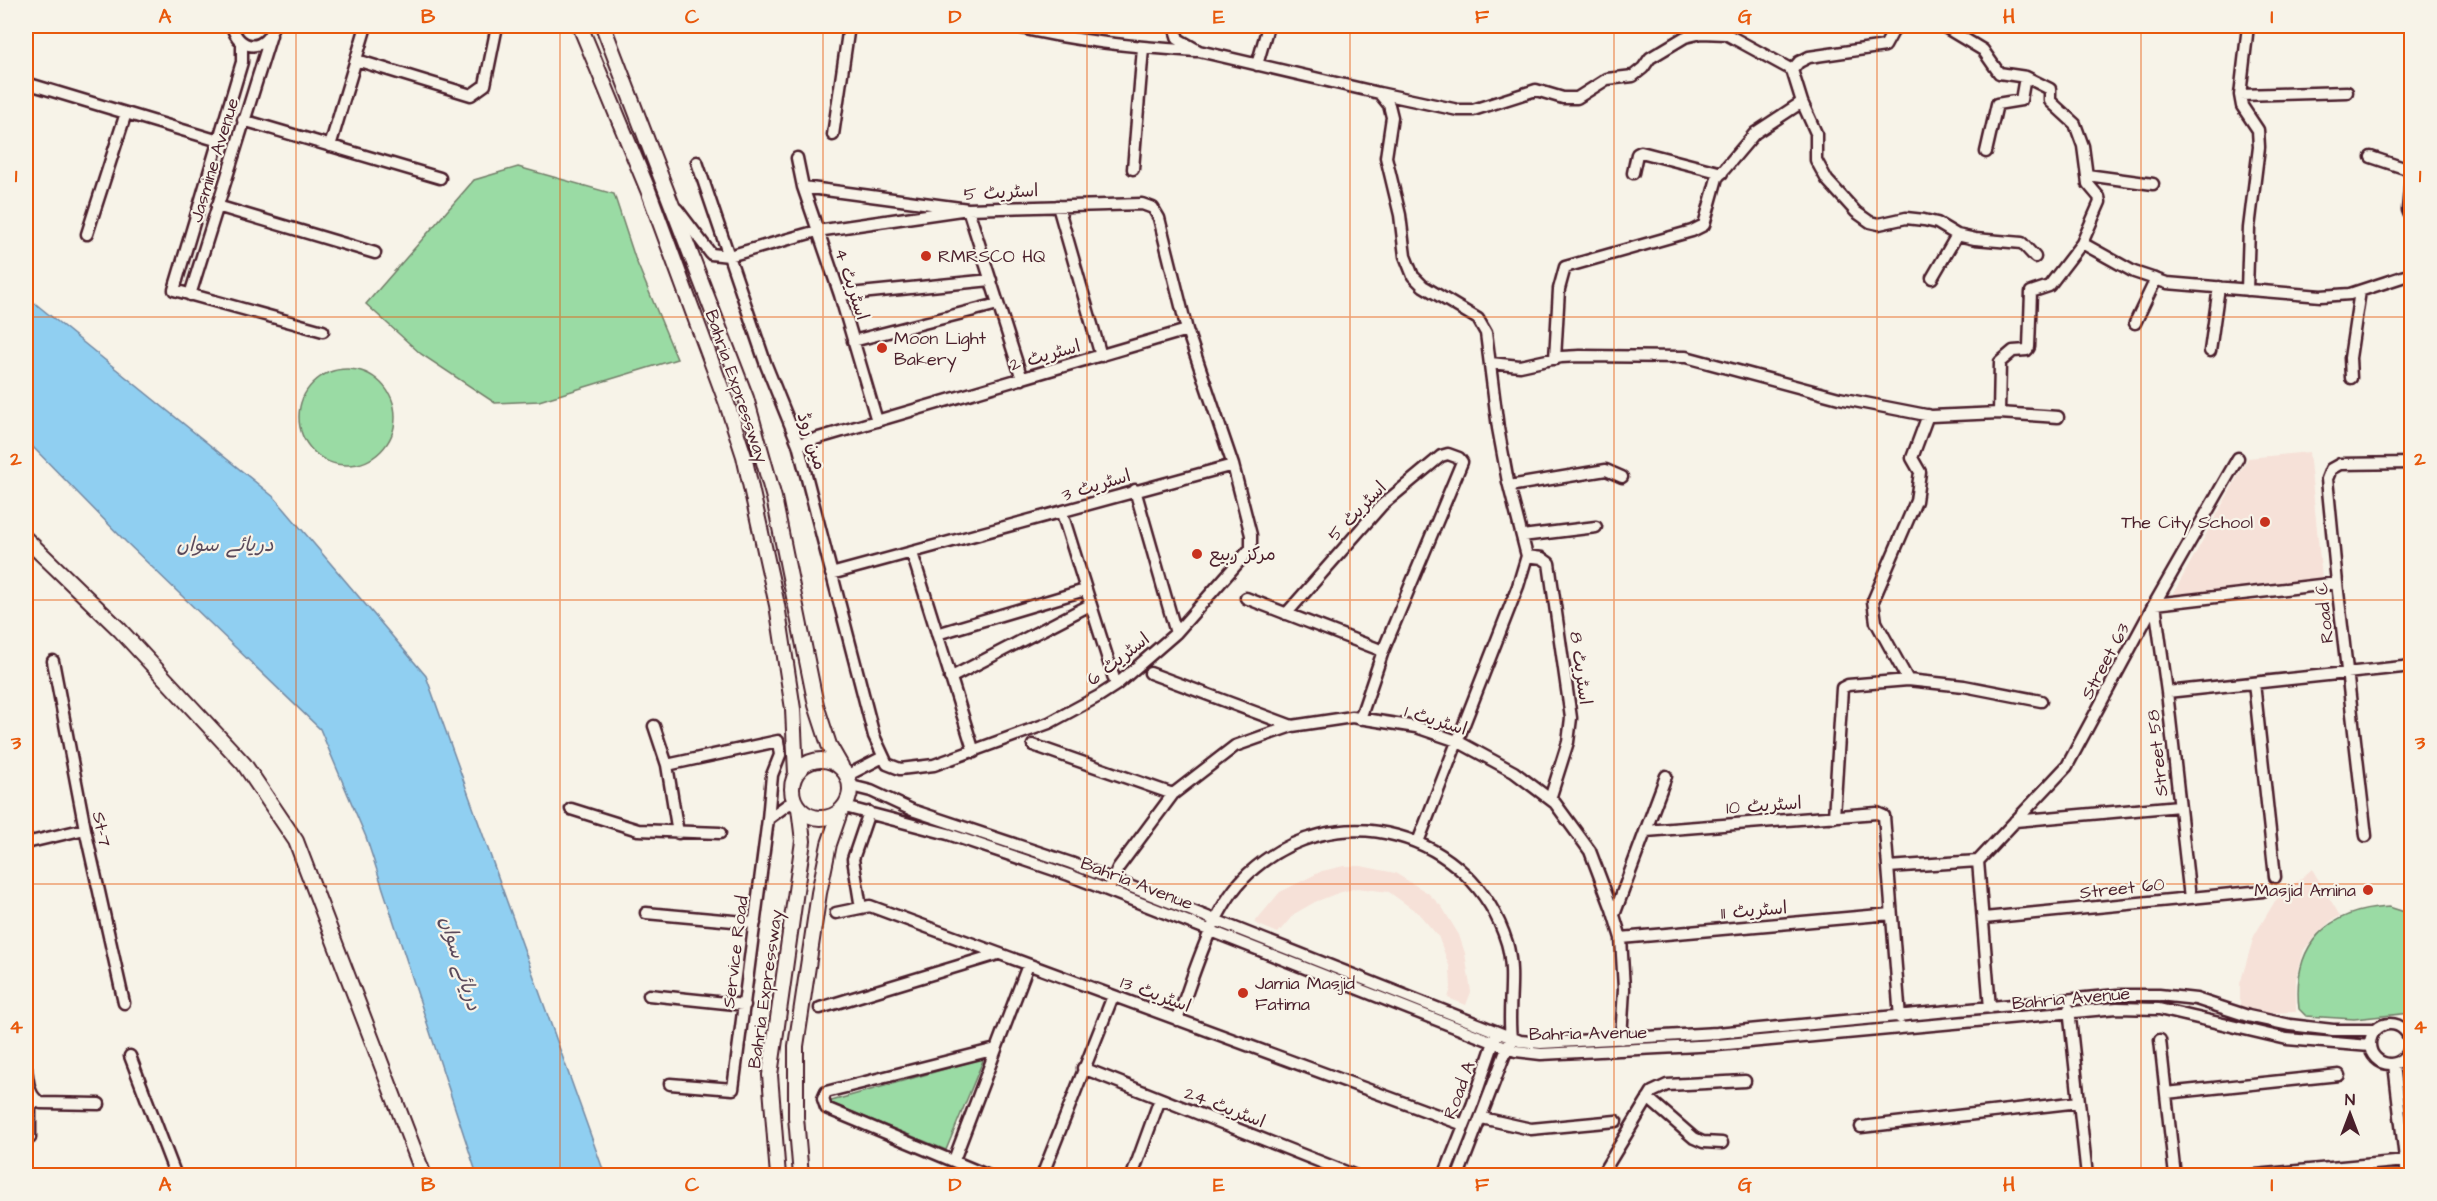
<svg xmlns="http://www.w3.org/2000/svg" width="2437" height="1201" viewBox="0 0 2437 1201" font-family="'Architects Daughter','Playpen Sans Arabic',sans-serif">
<style>
.built{fill:#f6e1d8}
.green{fill:#9adba4;stroke:#727d68;stroke-width:1.5}
.water{fill:#90cff1;stroke:#7489a2;stroke-width:1.5}
.lines{fill:none;stroke-linecap:round;stroke-linejoin:round}
.minor-casing{stroke:#4a1f2b;stroke-width:15}
.major-casing{stroke:#4a1f2b;stroke-width:18}
.minor{stroke:#f7f3e8;stroke-width:10}
.major{stroke:#f7f3e8;stroke-width:14}
.grid{fill:none;stroke:#e8590c;stroke-width:1.5;stroke-opacity:0.55}
.poi-dot{fill:#c8321e;stroke:#f7f3e8;stroke-width:2}
.labels{text-anchor:middle;stroke-width:4.5;stroke-linejoin:round;paint-order:stroke}
.street-label{font-size:18px;fill:#4a1f2b;stroke:#f7f3e8}
.poi-label{font-size:18px;fill:#4a1f2b;stroke:#f7f3e8;text-anchor:start}
.water-label{font-size:20px;font-style:italic;fill:#5c4b5c;stroke:#f7f3e8}
.neatline{fill:none;stroke:#e8590c;stroke-width:2}
.grid-label{font-size:20px;text-anchor:middle;font-weight:bold;fill:#e8590c}
</style>
<rect width="100%" height="100%" fill="#f7f3e8"/>
<filter id="ink" filterUnits="userSpaceOnUse"><feTurbulence type="fractalNoise" baseFrequency=".0167" numOctaves="2"/><feDisplacementMap in="SourceGraphic" scale="12" xChannelSelector="R" yChannelSelector="G"/><feConvolveMatrix kernelMatrix="1 2 1 2 8 2 1 2 1" color-interpolation-filters="sRGB"/></filter>
<g filter="url(#ink)">
<!-- built -->
<path class="built" d="M2309,452L2322,578L2172,596L2248,458Z
M1344,866H1361L1395,873L1428,893L1442,907L1459,935L1465,953L1471,992L1466,1005L1448,998L1451,988L1450,968L1438,936L1418,913L1389,892L1357,888L1338,893L1315,902L1294,914L1278,933L1254,923L1280,892L1322,871Z
M2312,869L2340,916L2331,921L2316,935L2304,950L2296,980V1012L2265,1013L2240,1008V984L2254,936L2275,901Z"/>
<!-- green -->
<path class="green" d="M518,167L614,194L635,258L677,359L539,401L495,403L421,354L366,304L474,180Z
M299 417a48 48 0 1 1 96 0a48 48 0 1 1-96 0Z
M2389,907L2411,914V1013L2354,1019L2306,1016L2299,1009C2292,945 2326,910 2389,907Z
M984,1058L946,1150L828,1102Z"/>
<!-- water -->
<path class="water" d="M26,296L275,498L426,676L605,1175H477L366,837L320,729L126,542L26,440Z"/>
<g class="lines">
<defs>
<path id="minor" d="M232,26C239,52 266,52 273,26
M1013,26C1073,41 1135,47 1196,51
M1174,26L1178,39L1199,51L1379,93L1389,105L1392,117L1386,157L1400,215L1405,256L1413,276L1423,286L1478,319L1486,333L1498,428L1508,482L1527,556L1518,586L1418,842
M1943,26L1983,50L1999,73L2026,77L2050,89V101L2075,124L2083,146L2088,184L2099,197L2100,202L2082,243L2049,286L2031,292L2029,347L2027,350L2013,351L2000,362L1999,413
M242,43V62L174,290L323,331
M356,60L471,95L485,85L497,26
M1257,65L1268,26
M1792,70L1799,62L1809,57L1885,46L1896,26
M26,83L219,141
M1379,93L1458,110H1473L1536,90L1563,98H1577L1607,79L1633,76L1643,68L1650,58L1685,37L1702,33L1726,34L1792,70L1802,102L1816,133V160L1827,180L1856,212L1870,222L1879,224L1906,218L1924,220L1937,223L1957,235L1975,239L2022,243L2035,257
M2240,95L2347,92
M243,120L440,178
M833,135L849,26
M330,146L366,26
M1986,152L1997,104L2021,100L2025,77
M2371,157L2410,170
M797,158L803,187L840,295L877,421
M2412,167L2408,210L2412,221
M1133,169L1143,48
M1633,173L1637,154L1641,152L1722,173
M2087,175L2153,184
M803,187L968,209L1022,379
M217,206L375,253
M1058,206L1101,356
M677,209L711,254L729,256L817,231L968,209L1142,204L1153,208L1159,218L1187,330L1233,465L1251,535V548L1176,633L1116,685L1099,696L1049,723L934,765L900,769L887,764L874,736L798,444L766,365L697,162
M87,234L126,113
M2082,243L2134,272L2167,283L2321,296L2350,294L2408,275L2412,269
M1932,278L1957,235
M2247,290L2249,228L2259,147L2258,130L2242,106L2240,95L2248,26
M190,295L271,35
M840,295L991,280
M2135,323L2156,279
M853,341L998,304
M2210,351L2219,287
M1555,359L1559,289L1565,267L1692,231L1704,225L1717,178L1755,133L1802,102
M1490,363L1520,366L1561,357L1580,356L1686,357L1839,398L1931,416L1999,413L2058,417
M2351,378L2350,358L2360,291
M798,444L1187,330
M1509,486L1606,470L1622,477
M1135,490L1176,633
M1062,513L1116,685
M1522,536L1596,527
M912,553L974,752
M1527,556L1542,558L1549,563L1571,718L1568,742L1550,799
M831,574L1233,465
M1246,598L1383,651
M1286,614L1382,505L1441,456L1448,454L1459,458L1462,462L1383,651L1360,719
M937,634L1085,590
M53,661L85,829L124,1003
M1150,673L1292,726
M950,678L1090,605
M1908,680L1876,622L1873,601L1916,501L1920,472L1912,458L1928,415
M2254,683L2275,877
M2167,692L2412,666
M654,726L667,765L678,833
M1033,745L1173,794
M667,765L778,741L780,755L772,775L768,819
M848,775L883,757
M851,786L871,791L912,810L1071,863L1520,1041L1541,1043L1717,1033L2117,995H2159L2196,999L2248,1016L2290,1025L2333,1030H2375
M845,807L948,834L1069,875L1516,1051L1541,1054L1717,1045L2117,1008L2159,1009L2287,1039L2370,1046
M571,809L638,830L720,833
M1834,817L1842,688L1848,685L1908,680L1964,686L2041,701
M2015,821L2179,806
M1646,831L1877,813L1884,816L1900,1018
M2366,836L2337,583L2327,479L2331,469L2340,464L2412,463
M26,843L85,829
M1978,861L2067,766L2152,608L2238,458
M1978,861L1990,1008
M1888,867L1978,861
M1110,886L1118,868L1173,794L1235,746L1292,726L1352,717L1416,727L1457,741L1514,772L1555,803L1590,851L1612,909L1621,938L1624,989L1621,1039
M2190,898L2167,692L2155,604L2337,583
M861,908L853,859L869,812
M646,913L755,923
M836,913L870,906L1464,1125
M1614,915L1666,776
M1984,918L2263,891
M1621,938L1891,914
M649,995L745,1005
M820,1008L998,954
M2069,1009L2087,1176
M1177,1020C1195,973 1211,909 1248,874C1335,793 1472,830 1507,943C1516,975 1507,1006 1511,1038L1458,1176
M2370 1044a20 20 0 1 1 40 0a20 20 0 1 1-40 0Z
M2160,1040L2175,1176
M130,1056L176,1176
M2394,1064L2407,1176
M26,1068C28,1081 28,1096 41,1103L99,1104
M1083,1068L1356,1176
M670,1084L733,1089L768,819L787,805L795,802
M2166,1093L2339,1075
M1648,1098L1694,1138L1703,1142L1722,1143
M1482,1118L1531,1129L1616,1121
M1861,1127L2079,1102
M30,1138V1109L34,1100
M954,1160L1028,965
M989,1176L826,1108L823,1099L826,1092L996,1049
M1042,1176L1113,996
M1132,1176L1160,1099
M1444,1176L1473,1103L1496,1036
M1601,1176L1652,1092L1667,1085L1745,1081
M2245,1176L2406,1161"/>
<path id="major" d="M580,26L648,190L727,404L744,456L777,605L793,709L796,774
M603,26L746,398L774,498L816,705L829,745L841,766
M26,539L120,630L244,764L296,841L424,1176
M792 789a29 29 0 1 1 58 0a29 29 0 1 1-58 0Z
M778,1176L770,1075L803,841L799,808
M801,1176L796,1117V1046L819,893L829,844L840,812"/>
</defs>
<!-- minor casing -->
<use href="#minor" class="minor-casing"/>
<!-- major casing -->
<use href="#major" class="major-casing"/>
<!-- minor -->
<use href="#minor" class="minor"/>
<!-- major -->
<use href="#major" class="major"/>
</g>
</g>
<!-- grid -->
<path class="grid" d="M296,26V1176M560,26V1176M823,26V1176M1087,26V1176M1350,26V1176M1614,26V1176M1877,26V1176M2141,26V1176M26,317H2412M26,600H2412M26,884H2412"/>
<!-- markers -->
<g class="poi-dot">
<circle cx="926" cy="256" r="6"/>
<circle cx="882" cy="348" r="6"/>
<circle cx="2265" cy="522" r="6"/>
<circle cx="1197" cy="554" r="6"/>
<circle cx="2368" cy="890" r="6"/>
<circle cx="1243" cy="993" r="6"/>
</g>
<g class="labels">
<!-- street labels -->
<g class="street-label">
<text transform="translate(214 160) rotate(-73)" y="6">Jasmine Avenue</text>
<text transform="translate(1001 192) rotate(-3)" y="6">اسٹریٹ 5</text>
<text transform="translate(852 284) rotate(72)" y="6">اسٹریٹ 4</text>
<text transform="translate(1045 355) rotate(-16)" y="6">اسٹریٹ 2</text>
<text transform="translate(737 386) rotate(71)" y="6">Bahria Expressway</text>
<text transform="translate(812 441) rotate(72)" y="6">مین روڈ</text>
<text transform="translate(1096 485) rotate(-17)" y="6">اسٹریٹ 3</text>
<text transform="translate(1357 511) rotate(-46)" y="6">اسٹریٹ 5</text>
<text transform="translate(2324 613) rotate(-96)" y="6">Road C</text>
<text transform="translate(1118 659) rotate(-38)" y="6">اسٹریٹ 6</text>
<text transform="translate(2105 661) rotate(-62)" y="6">Street 63</text>
<text transform="translate(1581 668) rotate(82)" y="6">اسٹریٹ 8</text>
<text transform="translate(1436 720) rotate(17)" y="6">اسٹریٹ 1</text>
<text transform="translate(2157 753) rotate(-96)" y="6">Street 58</text>
<text transform="translate(1764 805) rotate(-4)" y="6">اسٹریٹ 10</text>
<text transform="translate(102 829) rotate(78)" y="6">St-7</text>
<text transform="translate(1137 883) rotate(21)" y="6">Bahria Avenue</text>
<text transform="translate(2122 888) rotate(-6)" y="6">Street 60</text>
<text transform="translate(1754 910) rotate(-5)" y="6">اسٹریٹ 11</text>
<text transform="translate(735 952) rotate(-83)" y="6">Service Road</text>
<text transform="translate(765 989) rotate(-82)" y="6">Bahria Expressway</text>
<text transform="translate(1156 994) rotate(20)" y="6">اسٹریٹ 13</text>
<text transform="translate(2071 998) rotate(-5)" y="6">Bahria Avenue</text>
<text transform="translate(1588 1033) rotate(-1)" y="6">Bahria Avenue</text>
<text transform="translate(1459 1090) rotate(-70)" y="6">Road A</text>
<text transform="translate(1225 1107) rotate(21)" y="6">اسٹریٹ 24</text>
</g>
<!-- poi labels -->
<g class="poi-label">
<text x="938" y="262">RMRSCO HQ</text>
<text x="894" y="344">Moon Light<tspan x="894" dy="21">Bakery</tspan></text>
<text x="2253" y="528" text-anchor="end">The City School</text>
<text x="1209" y="560">مرکز ربیع</text>
<text x="2356" y="896" text-anchor="end">Masjid Amina</text>
<text x="1255" y="989">Jamia Masjid<tspan x="1255" dy="21">Fatima</tspan></text>
</g>
<!-- water labels -->
<g class="water-label">
<text x="225" y="551">دریائے سواں</text>
<text transform="translate(461 963) rotate(73)" y="7">دریائے سواں</text>
</g>
</g>
<!-- margin -->
<rect width="2437" height="1201" fill="none" stroke="#f7f3e8" stroke-width="66"/>
<!-- north arrow -->
<g transform="translate(2350 1114)" stroke="#f7f3e8" stroke-width="4.5" paint-order="stroke">
<path d="M0-4.5L10 22L0 15L-10 22Z" fill="#4a1f2b"/>
<text y="-9" font-size="16" font-weight="bold" text-anchor="middle" fill="#4a1f2b">N</text>
</g>
<rect x="33" y="33" width="2371" height="1135" class="neatline"/>
<g class="grid-label">
<text x="165" y="23">A</text>
<text x="428" y="23">B</text>
<text x="692" y="23">C</text>
<text x="955" y="23">D</text>
<text x="1219" y="23">E</text>
<text x="1482" y="23">F</text>
<text x="1745" y="23">G</text>
<text x="2009" y="23">H</text>
<text x="2272" y="23">I</text>
<text x="16" y="182">1</text>
<text x="2420" y="182">1</text>
<text x="16" y="465">2</text>
<text x="2420" y="465">2</text>
<text x="16" y="749">3</text>
<text x="2420" y="749">3</text>
<text x="16" y="1033">4</text>
<text x="2420" y="1033">4</text>
<text x="165" y="1191">A</text>
<text x="428" y="1191">B</text>
<text x="692" y="1191">C</text>
<text x="955" y="1191">D</text>
<text x="1219" y="1191">E</text>
<text x="1482" y="1191">F</text>
<text x="1745" y="1191">G</text>
<text x="2009" y="1191">H</text>
<text x="2272" y="1191">I</text>
</g>
</svg>
